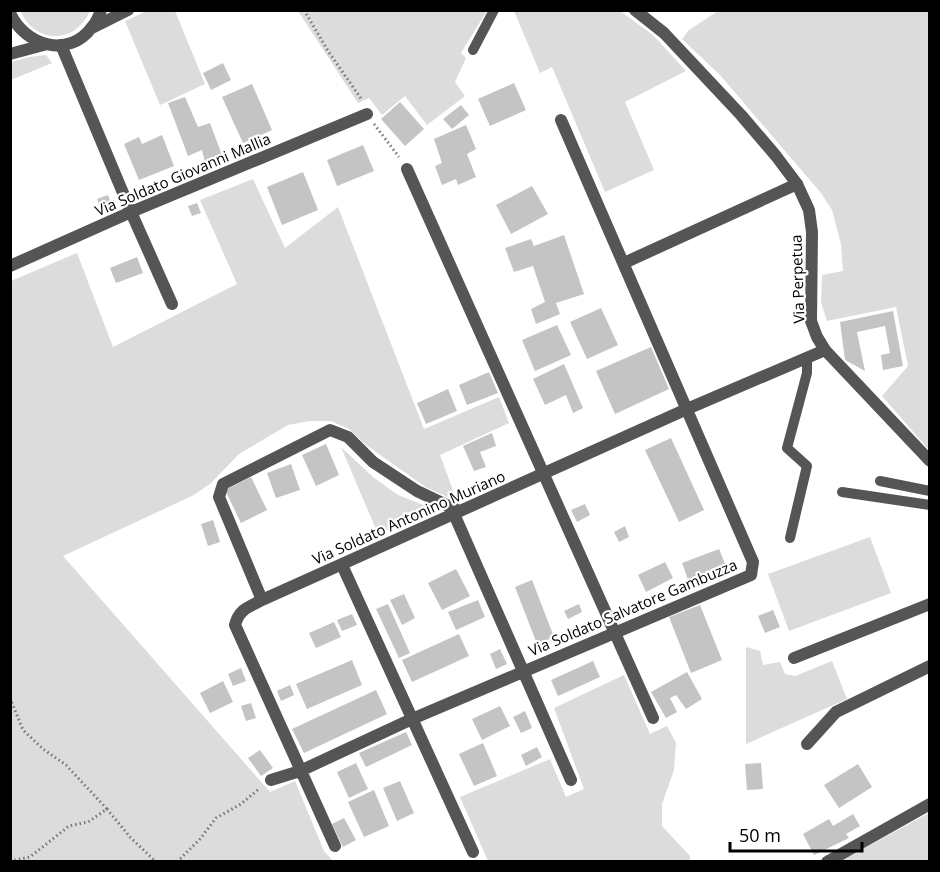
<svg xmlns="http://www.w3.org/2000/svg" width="940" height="872" viewBox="0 0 940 872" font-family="'Open Sans',sans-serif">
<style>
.green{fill:#dcdcdc}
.building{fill:#c4c4c4}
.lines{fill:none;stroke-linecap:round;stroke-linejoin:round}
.path{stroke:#777;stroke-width:3;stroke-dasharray:1.5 3;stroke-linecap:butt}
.service{stroke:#555;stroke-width:10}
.minor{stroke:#555;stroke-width:12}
.tertiary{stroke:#555;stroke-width:12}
.labels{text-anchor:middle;stroke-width:4.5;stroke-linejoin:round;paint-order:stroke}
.street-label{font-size:15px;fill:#000;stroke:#fff}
</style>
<rect width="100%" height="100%" fill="#fff"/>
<!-- green -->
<path class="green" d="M149,10L175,11L205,84L160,105L125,21Z
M20,11V10L90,11C75,45 35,44 20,11Z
M298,11H487L461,53L466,58L455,82L465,96L427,125L405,96L382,115L369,98L358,103Z
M514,11H620L653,35L686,71L625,102L654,170L605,192L552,67L540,73Z
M718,11H929V450L882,396L908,366L896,307L827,321L821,302L822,275L843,271L841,244L832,210L821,193L720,75L682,39L689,30Z
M46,55L52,63L11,80V62L29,57Z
M253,179L285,248L338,207L424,429L499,397L509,423L440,455L457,501L427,488L366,445L349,429L331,421H309L288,425L239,454L211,483L194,495L63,556L270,792L295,781L324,851L333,861H11V281L77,253L113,347L237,284L200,200Z
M341,447L373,477L398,495L436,510L378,534Z
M870,537L891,593L789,631L768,574Z
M746,647L760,651L763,665L780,662L785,674L795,676L832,661L847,699L746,744Z
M624,675L650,734L667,726L676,743L674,770L662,804V826L690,856V861H488L460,797L550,759L566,797L584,789L554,708Z
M929,813V861H841Z"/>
<!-- building -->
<path class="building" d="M223,63L231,80L211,90L203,73Z
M514,83L526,110L490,126L478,99Z
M252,84L272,130L243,143L222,97Z
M185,97L198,127L210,123L222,155L205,162L202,150L188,156L168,103Z
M400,102L424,129L405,146L381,119Z
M461,105L469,115L452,129L443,119Z
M466,125L476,149L467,154L476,177L458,185L456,179L442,185L435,166L442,163L434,139Z
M162,135L174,166L139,180L124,144L139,137L142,144Z
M363,145L374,171L337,186L327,160Z
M303,172L318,210L282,225L267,187Z
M532,186L548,214L511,234L496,205Z
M108,195L113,209L102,213L97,199Z
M197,203L201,213L192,216L188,206Z
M564,235L584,294L556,303L560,314L536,324L531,309L545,302L533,266L514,272L505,248L531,239L534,246Z
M137,257L143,273L116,283L110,268Z
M601,308L618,345L587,359L570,322Z
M893,311L903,366L883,370L881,355L890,353L885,326L857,332L865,371L845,360L840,322Z
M557,325L571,355L535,371L522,340Z
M651,347L669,389L615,414L596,371Z
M564,364L583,408L573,413L566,395L545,405L533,379Z
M489,372L498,393L467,405L459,385Z
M448,389L457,411L426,424L417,403Z
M492,433L496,446L480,452L486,467L474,471L463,446Z
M671,438L704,510L679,522L645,450Z
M326,444L339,475L316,486L302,455Z
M291,464L300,490L276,498L267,473Z
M251,477L267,510L241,523L225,490Z
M585,504L590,515L577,522L571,510Z
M213,520L220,542L208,546L201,524Z
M625,526L629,537L619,542L614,532Z
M719,549L728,571L690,585L682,563Z
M665,562L673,578L646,592L638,575Z
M456,569L470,596L442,610L428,583Z
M532,580L554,637L537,644L515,587Z
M404,594L415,618L402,625L390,600Z
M478,600L485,617L456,630L448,612Z
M388,604L410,653L399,658L376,609Z
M579,604L582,612L568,619L564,611Z
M700,605L722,660L691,673L669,617Z
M773,610L780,627L765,633L758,616Z
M352,614L357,625L342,631L337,620Z
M334,622L341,637L316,648L309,633Z
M459,634L469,656L412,682L402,660Z
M500,649L507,664L496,669L490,654Z
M352,660L362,685L307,709L296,684Z
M593,661L600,677L558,696L551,680Z
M241,668L246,681L233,686L228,674Z
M687,672L702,699L686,709L676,695L670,698L677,712L666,718L651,692Z
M223,681L233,702L210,713L200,693Z
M290,685L294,695L281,701L277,691Z
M376,690L387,714L304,753L292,729Z
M251,703L256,718L246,721L241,706Z
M500,706L510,726L482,740L472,719Z
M525,711L532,728L521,733L513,717Z
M406,732L412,745L366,767L359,753Z
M483,743L497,776L474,786L459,754Z
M537,747L542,757L526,766L521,755Z
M260,750L273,768L261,776L248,758Z
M356,763L368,789L349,798L337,772Z
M761,763L763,789L747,790L745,764Z
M858,764L872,787L839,808L824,785Z
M400,781L414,813L397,821L383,788Z
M374,790L389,826L364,837L348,802Z
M853,814L860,826L846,834L849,838L814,855L803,834L829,819L833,826Z
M344,818L356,840L343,847L332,824Z"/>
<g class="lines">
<!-- path -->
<path class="path" d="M304,10L328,51L362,100
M374,124L399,157
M10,698L23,730L43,749L66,765L107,809
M10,861L30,857L69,826L88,822L107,809L130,837L156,862
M177,862L200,839L216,818L241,804L260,788"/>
<!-- service -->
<path class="service" d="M473,50L494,10
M880,481L930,491
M842,492L930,505
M790,538L807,466L787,448L807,373V359"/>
<!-- minor -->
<path class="minor" d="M61,45L131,212L172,304
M407,169L653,718
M624,263L797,184
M10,266L131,212L367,114
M454,514L571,780
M342,565L473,852
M262,600L219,497L223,484L330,430L348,437L373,462L417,491L459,511
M794,658L930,604
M807,744L836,712L930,666
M271,780L300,771L412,719L751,575L753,562L561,120
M335,846L235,625C239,609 249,607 262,600L687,409L825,350
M827,862L930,804"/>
<!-- tertiary -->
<path class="tertiary" d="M635,10L664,33L741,115L776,156L797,184L809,210L812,232L811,321L817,337L825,350L930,461
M10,13C25,46 69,59 92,27C96,23 99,16 101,10
M92,28L128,10
M10,54L47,44"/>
</g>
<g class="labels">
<!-- street labels -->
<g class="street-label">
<text transform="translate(183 175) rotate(-23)" y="5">Via Soldato Giovanni Mallia</text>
<text transform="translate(798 279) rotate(-92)" y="5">Via Perpetua</text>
<text transform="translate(409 518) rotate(-24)" y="5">Via Soldato Antonino Muriano</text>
<text transform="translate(633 608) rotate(-23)" y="5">Via Soldato Salvatore Gambuzza</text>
</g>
</g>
<!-- border -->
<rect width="940" height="872" fill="none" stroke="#000000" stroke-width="24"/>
<!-- scale -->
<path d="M730 842v9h132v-9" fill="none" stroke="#000000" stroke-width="3"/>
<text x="739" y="842" font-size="18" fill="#000000" stroke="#ffffff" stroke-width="4.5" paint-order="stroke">50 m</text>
</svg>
